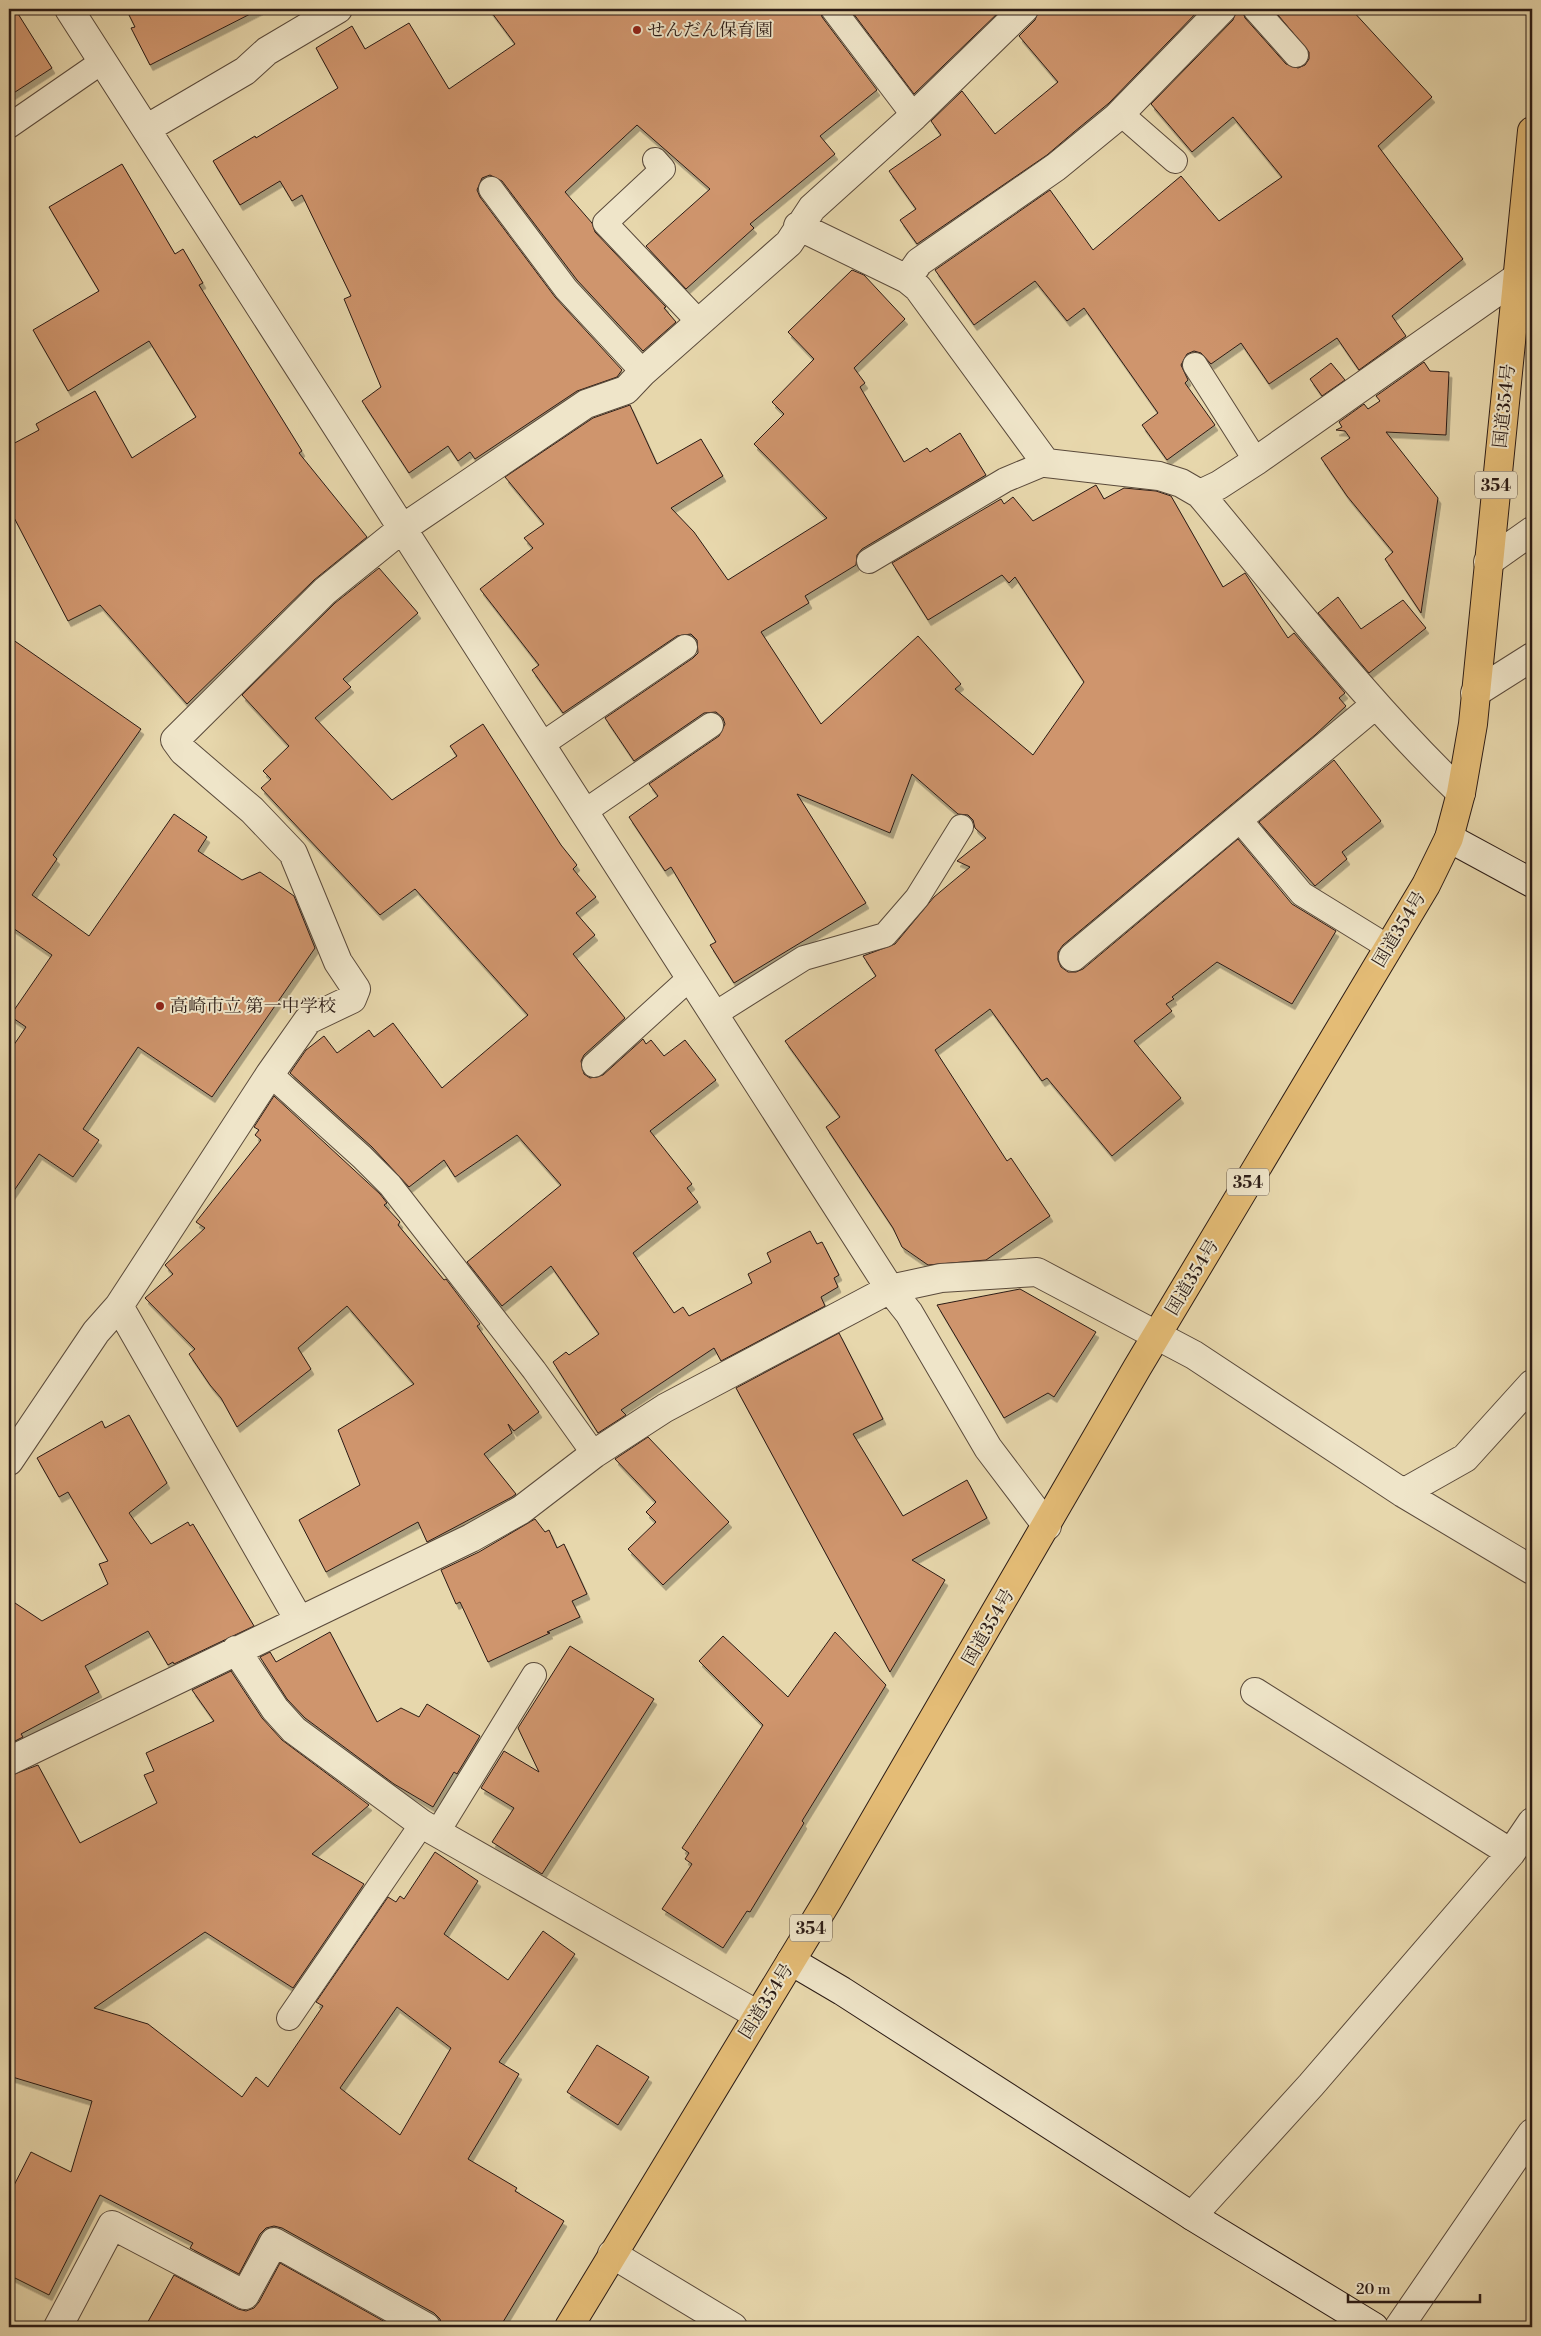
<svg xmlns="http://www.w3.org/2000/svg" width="1541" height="2336" viewBox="0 0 1541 2336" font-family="'Libre Bodoni','Noto Serif JP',serif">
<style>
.building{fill:#cf956d;stroke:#2b1b15;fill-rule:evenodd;filter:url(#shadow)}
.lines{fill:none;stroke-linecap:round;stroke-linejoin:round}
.lane-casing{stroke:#5a4a3b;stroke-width:26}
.street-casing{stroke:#5a4a3b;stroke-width:30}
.secondary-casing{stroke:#2b1b15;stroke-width:30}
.highway-casing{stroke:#2b1b15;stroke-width:30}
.lane{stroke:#efe5c9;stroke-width:24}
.street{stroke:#efe5c9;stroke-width:28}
.secondary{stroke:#efe5c9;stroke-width:28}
.highway{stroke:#e4bc76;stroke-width:28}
.poi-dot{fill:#8f2418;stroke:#efe5c9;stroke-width:2}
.labels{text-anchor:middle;stroke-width:4;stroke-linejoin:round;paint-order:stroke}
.shield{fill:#efe5c9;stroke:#66584b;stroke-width:1}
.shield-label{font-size:16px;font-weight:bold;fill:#2b1b15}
.poi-label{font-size:18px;fill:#2b1b15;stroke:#efe5c9;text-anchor:start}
.street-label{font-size:18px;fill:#2b1b15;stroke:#efe5c9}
</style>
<defs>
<filter id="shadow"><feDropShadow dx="3" dy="5.5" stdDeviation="0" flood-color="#0004"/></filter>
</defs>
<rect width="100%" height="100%" fill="#e7d7ac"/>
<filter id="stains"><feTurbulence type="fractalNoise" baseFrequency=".004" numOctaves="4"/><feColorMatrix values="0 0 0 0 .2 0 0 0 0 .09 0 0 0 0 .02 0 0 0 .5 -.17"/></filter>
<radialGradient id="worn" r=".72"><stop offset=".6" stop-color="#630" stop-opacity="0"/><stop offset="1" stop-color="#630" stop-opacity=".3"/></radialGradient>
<!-- building -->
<path class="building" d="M9,9H15L52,68L9,96Z
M126,9H260L150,65L131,28L135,27Z
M489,9H820L822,17L877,90L820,136L835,154L750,224L754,228L686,289L646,246L710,189L637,125L565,192L592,223L595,232L666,307L664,308L676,322L643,351L577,280L502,181L490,175L482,178L477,190L480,197L555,297L622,370L617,377L577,391L475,459L470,452L458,461L448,446L409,473L362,401L381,387L344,299L351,296L302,195L292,201L280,181L240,205L213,161L255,136L256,138L338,88L316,48L352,26L365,49L409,23L449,89L515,44Z
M850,9H1002L914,94Z
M1039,9H1200L1109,103L1074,132L1047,155L917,244L900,220L916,209L889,171L941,135L931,121L962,91L995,134L1058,82L1019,36L1035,20Z
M1237,9H1242L1245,18L1286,64L1298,68L1305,65L1309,59V52L1273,9H1351L1432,97L1378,146L1463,259L1392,316L1406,336L1359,370L1337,338L1269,384L1241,343L1211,364L1201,353L1194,351L1187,354L1181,365L1188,380L1185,383L1215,425L1167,460L1142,425L1158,413L1084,308L1067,321L1035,281L974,325L935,270L1050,190L1093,250L1181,176L1219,221L1282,177L1233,117L1192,152L1151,104L1233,20Z
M122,164L175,254L183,249L203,283L199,285L302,451L299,453L367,537L314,580L187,704L100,605L68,621L9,508V446L39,430L36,424L95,391L132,458L196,417L149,341L68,391L33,330L99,291L49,207Z
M852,270L864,275L905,319L854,368L865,383L860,387L904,462L927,448L930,452L960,433L986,475L862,549L857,555L856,565L805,596L809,603L761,632L821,724L918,636L961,684L955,689L1033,755L1084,682L1015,577L1009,583L1002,575L928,620L892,563L1001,499L1004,504L1013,497L1033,521L1096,485L1104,499L1124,488L1156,491L1171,496L1223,587L1245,573L1288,638L1294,633L1345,693L1339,698L1346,706L1315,735L1063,945L1058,952V960L1061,967L1068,972H1076L1083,969L1238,839L1292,904L1336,931L1292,1004L1217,962L1172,997L1174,999L1166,1004L1172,1011L1134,1041L1181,1098L1112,1156L1047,1078L1042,1081L990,1009L935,1050L1007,1161L1011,1158L1050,1216L986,1260L928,1265L902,1247L893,1228L826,1127L840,1117L785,1041L876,976L863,956L895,944L934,897L970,867L957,861L986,838L975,828L973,820L968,815L958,814L912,774L890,833L797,794L866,903L734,983L710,945L716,942L671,867L665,871L629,817L658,796L649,784L719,736L725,724L723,718L716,712L704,713L634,761L605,718L693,658L698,653L697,640L691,634L677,636L563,713L532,670L539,665L480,589L533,548L524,538L544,524L505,477L593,418L630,405L657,464L701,439L723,476L671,508L694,532L728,580L827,518L754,444L784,414L772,402L814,359L788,332Z
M1424,362L1430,371L1449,372L1446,435L1386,432L1438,498L1421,613L1385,559L1393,552L1347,496L1321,458L1350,438L1345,431L1336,430L1342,427L1339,422L1364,404L1368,409L1380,401L1376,396Z
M1331,363L1345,380L1322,396L1310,379Z
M379,568L418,613L343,679L351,687L315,718L392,800L457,756L450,746L483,724L561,845L577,865L573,869L596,897L576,913L595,935L573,954L625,1018L584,1055L581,1061L584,1074L590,1078L603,1075L643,1039L646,1044L651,1040L664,1056L685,1040L716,1080L650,1131L692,1184L687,1188L698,1202L633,1253L674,1313L683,1307L689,1316L752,1283L748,1274L771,1262L767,1253L810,1231L817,1244L822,1242L839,1275L834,1278L838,1287L821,1297L825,1306L721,1361L714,1348L621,1410L626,1415L598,1433L553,1362L566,1352L569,1355L599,1334L551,1266L502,1306L467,1262L561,1185L517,1135L455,1177L444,1160L409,1187L372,1147L290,1073L306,1050L324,1036L337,1053L369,1030L374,1037L393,1023L442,1088L528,1015L415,889L380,915L261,788L271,779L263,771L289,746L242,695L335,603Z
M1338,597L1361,629L1403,600L1426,628L1369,673L1318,613Z
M9,637L141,729L53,855L57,859L32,895L89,936L174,814L207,837L198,851L242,880L260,872L294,896L315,948L212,1097L138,1047L83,1129L99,1140L73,1177L39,1154L9,1198V1052L26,1027L10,1016L52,955L10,926L9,929Z
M1334,760L1381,821L1342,852L1347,859L1315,886L1259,822Z
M274,1096L380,1194L387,1203L384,1205L400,1222L398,1225L444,1280L446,1279L480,1324L477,1326L539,1412L514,1431L508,1424L512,1433L484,1454L516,1494L512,1497L427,1542L418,1522L326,1572L299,1520L360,1485L338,1430L414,1384L347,1306L298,1348L311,1369L237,1427L221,1398L210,1385L189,1354L195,1349L145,1298L173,1274L165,1265L205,1228L196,1222L261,1140L255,1135L259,1130L254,1127Z
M1020,1289L1096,1332L1054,1397L1048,1393L1004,1418L937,1305Z
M839,1333L883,1419L853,1434L903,1516L967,1480L987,1518L912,1560L945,1580L890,1672L736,1388Z
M129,1415L167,1483L129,1513L151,1544L188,1522L190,1526L193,1524L254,1626L174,1664L173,1662L168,1665L148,1631L85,1666L99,1692L21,1734L23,1737L9,1744V1599L42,1621L108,1584L99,1564L108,1561L68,1492L59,1497L37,1458L102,1421L105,1428Z
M648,1437L729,1522L663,1585L628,1549L656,1522L646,1512L656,1502L615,1459Z
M535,1519L545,1532L549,1530L557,1548L564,1544L587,1594L572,1601L580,1617L547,1632L550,1633L488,1662L460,1602L456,1604L441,1570L479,1552Z
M330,1632L377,1722L401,1708L419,1717L427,1704L480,1736L457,1774L454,1772L433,1807L394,1784L305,1718L287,1699L260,1657L270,1652L276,1662Z
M835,1632L886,1685L802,1821L804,1823L750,1912L747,1911L723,1948L662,1909L692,1864L685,1859L689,1853L682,1848L763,1725L699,1661L723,1636L788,1697Z
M570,1646L654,1699L542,1874L492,1842L514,1808L481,1788L504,1751L539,1772L518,1728Z
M231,1671L262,1718L282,1740L369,1805L312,1854L364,1884L293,1988L205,1932L94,2008L148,2024L242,2097L256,2077L268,2087L323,2006L316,2002L388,1897L396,1902L400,1896L404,1899L435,1852L478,1881L444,1934L508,1980L543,1931L575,1954L499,2062L519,2074L468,2159L517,2188L515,2191L564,2221L500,2327H442L440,2319L434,2313L282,2228L274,2226L266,2228L260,2234L239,2274L190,2248L193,2243L100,2195L49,2295L9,2275V2195L31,2152L71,2172L92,2101L9,2076V1776L38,1765L80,1843L157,1803L144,1775L154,1771L146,1753L214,1721L192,1690ZM397,2007L451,2048L400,2135L340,2088Z
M597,2045L649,2077L618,2125L567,2092Z
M280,2263L394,2327H145L174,2275L238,2309L246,2311L254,2308L259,2302Z"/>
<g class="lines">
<defs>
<path id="lane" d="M833,9L914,116
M1255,9L1296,55
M1120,113L1175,161
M9,126L103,61
M655,160L663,169L605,223L699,322
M491,189L566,289L643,372
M1195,365L1256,461
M869,561L1005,480L1046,463
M541,745L685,647
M584,812L711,725
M1239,819L1302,894L1388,947
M715,1014L804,958L885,935L917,898L961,827
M594,1065L691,977
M270,1074L362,1157L390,1185L534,1370L594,1454
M437,1833L534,1675
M289,2018L422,1824"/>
<path id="street" d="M69,9L890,1289L909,1313L988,1448L1047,1526
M146,129L245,71L267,51L338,9
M798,226L907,279L918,288L1046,463L1159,476L1181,483L1200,494C1285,595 1365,701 1461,793
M907,279L919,262L1056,167L1117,117L1222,9
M1200,494L1219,485L1256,461L1532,267
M1488,562L1532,531
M1475,693L1532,657
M1073,957L1375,705
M119,1306L299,1620
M9,1461L96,1332L119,1306L270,1074L308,1020L352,999L356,989L338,962L293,853L252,810L183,751L175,740L325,591L403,528L586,404L626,390L643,372L789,243L812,208L914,116L1024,9
M1403,1493L1465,1458L1532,1384
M236,1650L275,1709L294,1730L422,1824L758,2015
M1255,1692L1511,1853
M9,1761L471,1538L521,1510L594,1454L665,1408L890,1289L941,1278L1037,1272L1194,1355L1403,1493L1532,1570
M1192,2216L1311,2085L1511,1853L1532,1822
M612,2254L733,2327
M58,2327L112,2225L245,2295L274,2242L426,2327
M1399,2327L1532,2133"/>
<path id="secondary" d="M1449,838L1532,883
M791,1961L842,1991L1192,2216L1374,2327"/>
<path id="highway" d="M569,2327L828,1900L1137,1368L1426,885L1449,838L1461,793L1473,724L1532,131"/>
</defs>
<!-- lane casing -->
<use href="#lane" class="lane-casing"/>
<!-- street casing -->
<use href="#street" class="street-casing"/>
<!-- secondary casing -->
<use href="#secondary" class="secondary-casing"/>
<!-- highway casing -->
<use href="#highway" class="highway-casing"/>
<!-- lane -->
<use href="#lane" class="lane"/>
<!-- street -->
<use href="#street" class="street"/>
<!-- secondary -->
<use href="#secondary" class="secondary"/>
<!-- highway -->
<use href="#highway" class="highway"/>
</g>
<!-- markers -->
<g class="poi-dot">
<circle cx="637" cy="30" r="5"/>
<circle cx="160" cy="1006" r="5"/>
</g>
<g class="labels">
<!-- shield labels -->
<g class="shield">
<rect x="1475" y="471.5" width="42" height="27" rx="4"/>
<rect x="1227" y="1168.5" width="42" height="27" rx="4"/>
<rect x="790" y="1914.5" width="42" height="27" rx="4"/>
</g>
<g class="shield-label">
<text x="1496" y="491">354</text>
<text x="1248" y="1188">354</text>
<text x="811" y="1934">354</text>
</g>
<!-- poi labels -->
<g class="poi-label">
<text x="647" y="36">せんだん保育園</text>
<text x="170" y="1012">高崎市立 第一中学校</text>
</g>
<!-- street labels -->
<g class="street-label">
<text transform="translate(1504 406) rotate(-84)" y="6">国道354号</text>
<text transform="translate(1399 929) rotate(-59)" y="6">国道354号</text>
<text transform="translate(1192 1277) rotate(-59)" y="6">国道354号</text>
<text transform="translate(988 1627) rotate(-60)" y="6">国道354号</text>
<text transform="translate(766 2001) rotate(-58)" y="6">国道354号</text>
</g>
</g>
<!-- margin -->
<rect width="1541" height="2336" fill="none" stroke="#e7d7ac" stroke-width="30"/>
<rect x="10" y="10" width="1521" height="2316" fill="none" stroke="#2b1b15" stroke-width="2.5"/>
<rect x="15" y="15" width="1511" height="2306" fill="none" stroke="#2b1b15"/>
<!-- scale -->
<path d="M1348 2294v8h132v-8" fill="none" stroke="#2b1b15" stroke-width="2.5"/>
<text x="1356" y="2294" font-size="15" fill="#2b1b15" stroke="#efe5c9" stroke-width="4" paint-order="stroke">20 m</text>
<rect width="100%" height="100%" filter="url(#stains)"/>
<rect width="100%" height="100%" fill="url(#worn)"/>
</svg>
